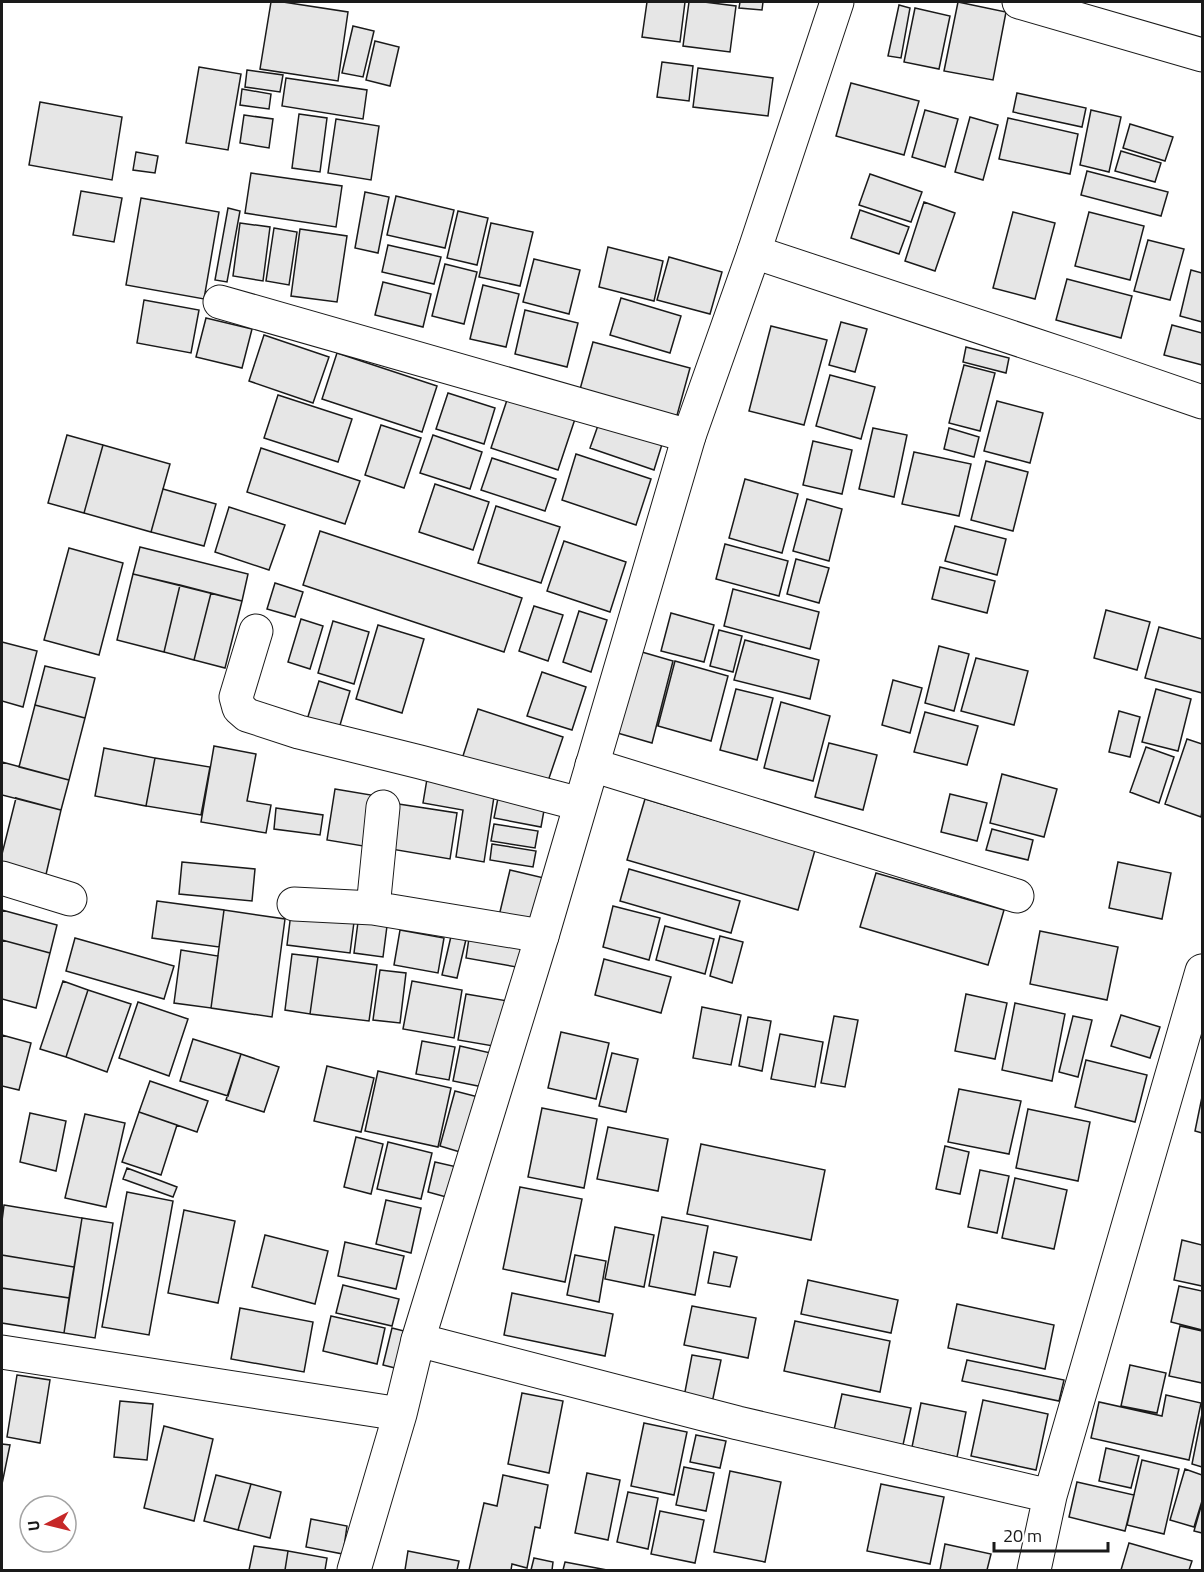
<svg xmlns="http://www.w3.org/2000/svg" width="1204" height="1572" viewBox="0 0 1204 1572" font-family="'Titillium Web',sans-serif">
<style>
.building{fill:#e6e6e6;stroke:#1a1a1a;stroke-width:1.5}
.lines{fill:none;stroke-linecap:round;stroke-linejoin:round}
.street-casing{stroke:#1a1a1a;stroke-width:35}
.secondary-casing{stroke:#1a1a1a;stroke-width:35}
.street{stroke:#fff;stroke-width:33}
.secondary{stroke:#fff;stroke-width:33}
</style>
<rect width="100%" height="100%" fill="#fff"/>
<!-- building -->
<path class="building" d="M271,2H283L348,12L338,81L260,69Z
M647,2H685L680,42L642,37Z
M689,2H704L736,6L730,52L683,46Z
M740,2H763L762,10L739,8Z
M958,2L1006,12L993,80L944,71Z
M899,5L910,8L901,58L888,56Z
M915,8L950,16L939,69L904,62Z
M353,26L374,31L363,77L342,73Z
M375,41L399,47L390,86L366,80Z
M662,62L693,66L689,101L657,97Z
M199,67L241,74L228,150L186,143Z
M698,68L773,78L768,116L693,107Z
M247,70L283,75L280,92L245,87Z
M286,78L367,90L363,119L282,106Z
M851,83L919,101L904,155L836,136Z
M242,89L271,94L269,109L240,105Z
M1017,93L1086,108L1082,127L1013,112Z
M40,102L122,117L112,180L29,165Z
M925,110L958,119L945,167L912,157Z
M1091,110L1121,117L1109,172L1080,165Z
M299,114L327,118L320,172L292,168Z
M244,115L273,119L269,148L240,143Z
M970,117L998,125L983,180L955,172Z
M1008,118L1078,134L1070,174L999,159Z
M336,119L379,126L371,180L328,173Z
M1130,124L1173,137L1165,161L1123,148Z
M1121,151L1161,163L1155,182L1115,171Z
M136,152L158,156L155,173L133,170Z
M1087,171L1168,192L1161,216L1081,195Z
M251,173L342,186L336,227L245,213Z
M870,174L922,192L911,222L859,205Z
M81,191L122,198L114,242L73,235Z
M365,192L389,197L378,253L355,248Z
M396,196L454,210L445,248L387,235Z
M141,198L219,212L204,299L126,285Z
M924,202L955,213L935,271L905,261Z
M228,208L240,211L227,282L215,280Z
M860,210L909,227L899,254L851,238Z
M458,211L488,218L477,265L447,258Z
M1013,212L1055,223L1035,299L993,288Z
M1089,212L1144,226L1130,280L1075,266Z
M240,223L270,227L263,281L233,276Z
M491,223L533,232L520,286L479,277Z
M274,228L297,232L289,285L266,281Z
M300,229L347,236L337,302L291,296Z
M1148,240L1184,249L1170,300L1134,291Z
M388,245L441,257L434,284L382,272Z
M608,247L663,261L654,301L599,287Z
M669,257L722,272L710,314L657,300Z
M534,259L580,270L569,314L523,302Z
M445,264L477,272L464,324L432,316Z
M1191,270L1202,273V322L1180,316Z
M1067,279L1132,296L1121,338L1056,320Z
M383,282L431,294L423,327L375,315Z
M483,285L519,294L506,347L470,339Z
M621,298L681,316L670,353L610,335Z
M144,300L199,310L191,353L137,343Z
M525,310L578,323L567,367L515,354Z
M206,318L252,329L242,368L196,357Z
M841,322L867,329L855,372L829,365Z
M1172,325L1202,333V365L1164,355Z
M771,326L827,340L804,425L749,411Z
M264,335L329,357L313,403L249,381Z
M593,342L690,368L676,419L579,393Z
M966,347L1009,358L1006,373L963,362Z
M337,353L437,386L422,432L322,399Z
M964,365L995,373L980,431L949,423Z
M830,375L875,387L861,439L816,426Z
M448,393L495,408L484,444L436,429Z
M278,395L352,419L338,462L264,438Z
M508,397L575,419L558,470L491,448Z
M997,401L1043,413L1030,463L984,451Z
M601,417L664,438L654,470L590,448Z
M381,425L421,438L404,488L365,475Z
M873,428L907,435L894,497L859,489Z
M949,428L979,437L974,457L944,449Z
M67,435L103,445L84,513L48,503Z
M433,435L482,452L470,489L420,473Z
M813,441L852,450L842,494L803,485Z
M103,445L170,464L151,532L84,513Z
M261,448L360,481L345,524L247,492Z
M914,452L971,464L959,516L902,504Z
M576,454L651,479L636,525L562,500Z
M492,458L556,479L545,511L481,490Z
M986,461L1028,472L1013,531L971,520Z
M745,479L798,494L782,553L729,538Z
M435,484L489,502L473,550L419,532Z
M163,489L216,504L204,546L151,532Z
M807,499L842,509L829,561L793,551Z
M496,506L560,527L541,583L478,563Z
M229,507L285,525L269,570L215,552Z
M955,526L1006,539L997,575L945,561Z
M320,531L522,598L504,652L303,585Z
M564,541L626,562L610,612L547,591Z
M725,544L788,561L779,596L716,579Z
M140,547L248,574L242,601L133,574Z
M69,548L123,563L99,655L44,640Z
M796,559L829,568L819,603L787,594Z
M940,567L995,581L987,613L932,599Z
M133,574L180,585L164,652L117,640Z
M275,583L303,592L295,617L267,609Z
M180,585L211,593L194,660L164,652Z
M733,589L819,612L810,649L724,626Z
M211,593L242,601L225,668L194,660Z
M534,606L563,615L548,661L519,651Z
M1106,610L1150,622L1137,670L1094,658Z
M579,611L607,620L591,672L563,662Z
M671,613L714,625L704,662L661,651Z
M301,619L323,626L310,669L288,662Z
M333,621L369,632L354,684L318,673Z
M378,625L424,639L402,713L356,699Z
M1159,627L1202,639V693L1145,678Z
M719,630L742,636L733,672L710,666Z
M745,640L819,660L810,699L734,680Z
M2,642L37,651L23,707L2,701Z
M939,646L969,654L954,711L925,703Z
M635,650L673,661L652,743L614,732Z
M976,658L1028,671L1014,725L961,711Z
M675,661L728,676L711,741L658,726Z
M45,666L95,678L85,718L35,705Z
M542,672L586,687L572,730L527,716Z
M893,680L922,688L910,733L882,725Z
M319,681L350,691L338,732L306,723Z
M736,689L773,698L757,760L720,750Z
M1156,689L1191,699L1178,751L1142,742Z
M781,702L830,716L813,781L764,768Z
M35,705L85,718L69,780L19,767Z
M478,709L563,737L546,787L462,759Z
M1119,711L1140,717L1130,757L1109,752Z
M925,712L978,726L967,765L914,752Z
M1187,739L1202,744V812L1201,817L1165,804Z
M829,743L877,755L863,810L815,797Z
M214,746L256,754L247,801L271,805L266,833L201,822Z
M1146,747L1174,757L1159,803L1130,792Z
M104,748L155,758L146,806L95,796Z
M155,758L210,767L201,815L146,806Z
M2,762L69,780L61,810L2,795Z
M1002,774L1057,789L1044,837L990,823Z
M427,779L495,790L484,862L456,857L463,810L423,803Z
M335,789L377,796L369,847L327,840Z
M950,794L987,803L977,841L941,832Z
M16,798L61,810L44,883L2,872V854Z
M498,798L545,805L541,827L494,818Z
M645,799L815,850L798,910L627,860Z
M392,803L457,813L450,859L385,848Z
M276,808L323,815L320,835L274,829Z
M494,824L538,831L535,848L491,841Z
M992,829L1033,840L1028,860L986,850Z
M492,844L536,851L533,867L490,860Z
M182,862L255,869L252,901L179,894Z
M1118,862L1171,873L1162,919L1109,908Z
M629,869L740,901L731,933L620,901Z
M510,870L544,878L533,924L499,916Z
M876,873L1004,910L988,965L860,927Z
M157,901L224,910L219,947L152,938Z
M613,906L660,918L649,960L603,947Z
M2,910L57,925L50,953L2,940Z
M224,910L285,919L272,1017L211,1008Z
M291,913L354,922L350,953L287,945Z
M358,922L387,926L383,957L354,953Z
M665,926L714,939L705,974L656,960Z
M400,930L444,938L438,973L394,965Z
M1040,931L1118,947L1107,1000L1030,984Z
M452,932L467,935L457,978L442,975Z
M470,932L526,942L522,968L466,958Z
M720,936L743,942L732,983L710,976Z
M75,938L174,966L164,999L66,971Z
M2,940L50,953L36,1008L2,999Z
M181,950L218,956L211,1008L174,1003Z
M292,954L318,957L310,1014L285,1010Z
M318,957L377,965L369,1021L310,1014Z
M604,959L671,977L661,1013L595,995Z
M380,970L406,973L400,1023L373,1020Z
M63,981L88,990L66,1057L40,1049Z
M412,981L462,990L454,1038L403,1029Z
M88,990L131,1004L107,1072L66,1057Z
M466,994L508,1001L499,1047L458,1040Z
M966,994L1007,1003L995,1059L955,1051Z
M138,1002L188,1019L169,1076L119,1058Z
M1015,1003L1065,1014L1052,1081L1002,1070Z
M702,1007L741,1015L731,1065L693,1058Z
M1121,1015L1160,1027L1150,1058L1111,1046Z
M834,1016L858,1020L845,1087L821,1083Z
M1073,1016L1092,1020L1078,1077L1059,1072Z
M748,1017L771,1021L762,1071L739,1066Z
M561,1032L609,1043L596,1099L548,1088Z
M780,1034L823,1042L815,1087L771,1079Z
M2,1035L31,1043L19,1090L2,1086Z
M193,1039L241,1054L228,1096L180,1081Z
M422,1041L455,1047L449,1080L416,1074Z
M460,1046L495,1054L488,1088L453,1081Z
M612,1053L638,1059L626,1112L599,1106Z
M241,1054L279,1067L264,1112L226,1100Z
M1086,1060L1147,1075L1135,1122L1075,1107Z
M327,1066L374,1078L361,1132L314,1121Z
M378,1071L451,1088L438,1147L365,1131Z
M150,1081L208,1101L197,1132L139,1112Z
M959,1089L1021,1101L1009,1154L948,1142Z
M455,1091L486,1099L470,1155L440,1146Z
M1202,1097V1133L1195,1131Z
M542,1108L597,1119L584,1188L528,1177Z
M1028,1109L1090,1122L1078,1181L1016,1168Z
M139,1112L177,1125L161,1175L122,1162Z
M30,1113L66,1121L56,1171L20,1162Z
M85,1114L125,1123L106,1207L65,1198Z
M608,1127L668,1139L658,1191L597,1179Z
M356,1137L383,1144L371,1194L344,1187Z
M388,1142L432,1153L421,1199L377,1189Z
M701,1144L825,1170L811,1240L687,1214Z
M945,1146L969,1152L960,1194L936,1189Z
M435,1162L457,1167L450,1198L428,1192Z
M127,1168L177,1187L173,1197L123,1179Z
M980,1170L1009,1176L997,1233L968,1227Z
M1015,1178L1067,1190L1054,1249L1002,1238Z
M520,1187L582,1199L565,1282L503,1269Z
M127,1192L173,1201L149,1335L102,1327Z
M386,1200L421,1208L411,1253L376,1244Z
M4,1205L82,1218L74,1267L2,1255V1221Z
M184,1210L235,1221L218,1303L168,1293Z
M662,1217L708,1226L695,1295L649,1286Z
M82,1218L113,1223L95,1338L64,1333Z
M615,1227L654,1235L644,1287L605,1279Z
M265,1235L328,1251L315,1304L252,1287Z
M1182,1240L1202,1245V1286L1174,1280Z
M345,1242L404,1256L396,1289L338,1276Z
M714,1252L737,1257L730,1287L708,1283Z
M2,1255L74,1267L69,1298L2,1288Z
M575,1255L606,1261L599,1302L567,1295Z
M808,1280L898,1300L891,1333L801,1314Z
M343,1285L399,1299L392,1326L336,1313Z
M1179,1286L1202,1291V1330L1171,1322Z
M2,1288L69,1298L64,1333L2,1323Z
M512,1293L613,1314L605,1356L504,1335Z
M957,1304L1054,1325L1045,1369L948,1348Z
M692,1306L756,1318L748,1358L684,1345Z
M240,1308L313,1322L304,1372L231,1359Z
M331,1316L385,1328L377,1364L323,1351Z
M795,1321L890,1341L880,1392L784,1371Z
M1180,1326L1202,1331V1383L1169,1376Z
M392,1328L412,1333L403,1370L383,1365Z
M692,1355L721,1360L712,1403L684,1397Z
M967,1360L1064,1380L1059,1401L962,1381Z
M1130,1365L1166,1373L1157,1413L1121,1406Z
M17,1375L50,1380L40,1443L7,1437Z
M522,1393L563,1401L549,1473L508,1464Z
M842,1394L911,1408L903,1445L834,1430Z
M1166,1395L1201,1403L1189,1460L1091,1438L1099,1402L1162,1416Z
M983,1400L1048,1414L1036,1470L971,1456Z
M120,1401L153,1404L147,1460L114,1457Z
M921,1403L966,1412L957,1457L912,1447Z
M1202,1414V1467L1192,1464Z
M644,1423L687,1432L674,1495L631,1486Z
M164,1426L213,1439L194,1521L144,1508Z
M696,1435L726,1441L720,1468L690,1462Z
M2,1444L10,1445L2,1484Z
M1106,1448L1139,1456L1131,1488L1099,1481Z
M1142,1460L1179,1469L1164,1534L1127,1525Z
M684,1467L714,1473L706,1511L676,1505Z
M1185,1469L1202,1475V1501L1194,1527L1170,1520Z
M730,1471L781,1482L765,1562L714,1552Z
M587,1473L620,1480L608,1540L575,1533Z
M216,1475L251,1484L238,1530L204,1521Z
M503,1475L548,1485L540,1528L535,1527L527,1568L512,1564L511,1570H469L484,1503L497,1506Z
M1077,1482L1134,1495L1125,1531L1069,1517Z
M251,1484L281,1492L270,1538L238,1530Z
M881,1484L944,1497L930,1564L867,1551Z
M628,1492L658,1498L648,1549L617,1542Z
M1202,1503V1533L1194,1531Z
M660,1511L704,1520L695,1563L651,1554Z
M311,1519L347,1526L343,1554L306,1547Z
M1129,1543L1192,1561L1189,1570H1121Z
M945,1544L991,1554L987,1570H940Z
M254,1546L288,1551L285,1570H249Z
M288,1551L327,1558L325,1570H285Z
M408,1551L459,1561L457,1570H405Z
M534,1558L553,1562L552,1570H531Z
M565,1562L607,1570H563Z"/>
<g class="lines">
<defs>
<path id="street" d="M1019,2L1202,55
M754,252L837,2
M220,302L689,436
M256,631L236,697L239,708L247,715L299,732L420,762L580,804
M592,765L1017,896
M2,878L70,899
M294,904L373,908L542,936
M373,908L383,807
M418,1340L738,1423L1050,1496
M1034,1570L1050,1496L1202,971"/>
<path id="secondary" d="M2,1352L400,1414
M354,1570L400,1414L418,1340L542,936L689,436L754,252L1083,361L1202,402"/>
</defs>
<!-- street casing -->
<use href="#street" class="street-casing"/>
<!-- secondary casing -->
<use href="#secondary" class="secondary-casing"/>
<!-- street -->
<use href="#street" class="street"/>
<!-- secondary -->
<use href="#secondary" class="secondary"/>
</g>
<!-- border -->
<rect width="1204" height="1572" fill="none" stroke="#1a1a1a" stroke-width="6"/>
<!-- north arrow -->
<g transform="translate(48 1524) rotate(263)"><circle r="28" fill="#ffffff" stroke="#a3a3a3" stroke-width="1.5"/>
<path d="M0-4.5L10 22L0 15L-10 22Z" fill="#c62828"/>
<text y="-9" font-size="16" font-weight="bold" text-anchor="middle" fill="#1a1a1a">U</text>
</g>
<!-- scale -->
<path d="M994 1542v9h114v-9" fill="none" stroke="#1a1a1a" stroke-width="3"/>
<text x="1003" y="1542" font-size="18" fill="#1a1a1a" stroke="#ffffff" stroke-width="4.5" paint-order="stroke">20 m</text>
</svg>
